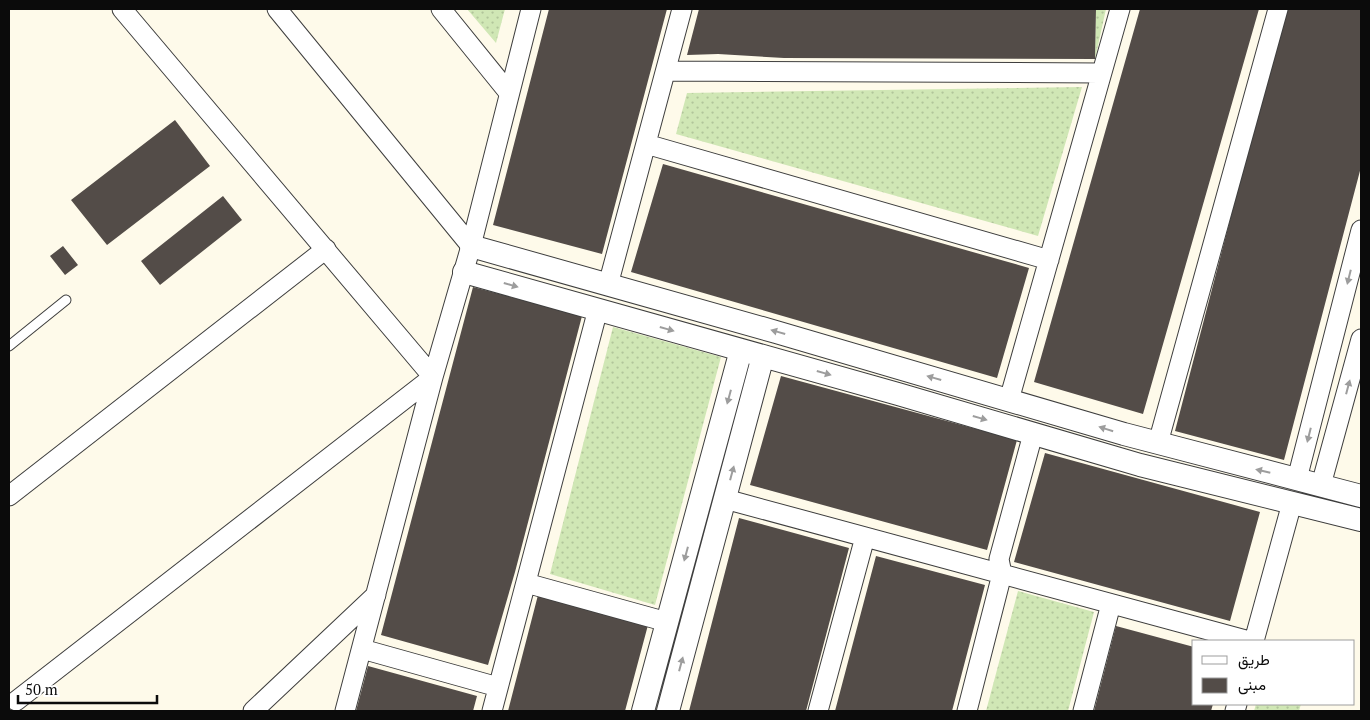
<svg xmlns="http://www.w3.org/2000/svg" width="1370" height="720" viewBox="0 0 1370 720" font-family="'PT Serif',Vazirmatn,serif">
<style>
.garden{fill:url(#garden-dots)}
.building{fill:#534c48}
.lines{fill:none;stroke-linecap:round;stroke-linejoin:round}
.service-casing{stroke:#3e3e3e;stroke-width:11}
.minor-casing{stroke:#3e3e3e;stroke-width:21}
.tertiary-casing{stroke:#3e3e3e;stroke-width:24}
.service{stroke:#fff;stroke-width:9}
.minor{stroke:#fff;stroke-width:19}
.tertiary{stroke:#fff;stroke-width:22}
.oneway{fill:#9d9d9d}
</style>
<defs>
<pattern id="garden-dots" width="8" height="8" patternUnits="userSpaceOnUse" patternTransform="scale(1.25)"><rect width="8" height="8" fill="#d0e7b5"/><path d="M2 2h.1M6 6h.1" fill="none" stroke="#b1c59a" stroke-width="1.8" stroke-linecap="round"/></pattern>
</defs>
<rect width="100%" height="100%" fill="#fefaea"/>
<!-- garden -->
<path class="garden" d="M467,9H505L496,43Z
M1096,9H1106L1095,59Z
M1082,87L1038,236L676,134L687,93Z
M613,327L721,357L655,605L550,574Z
M1018,591L1094,612L1068,711H986Z
M1256,704H1301L1299,711H1254Z"/>
<!-- building -->
<path class="building" d="M549,9H667L602,254L493,225Z
M699,9H1096L1095,59L784,58L718,54L687,55Z
M1140,9H1259L1143,414L1034,382Z
M1285,9H1361V167L1284,460L1175,431Z
M175,120L210,166L107,245L71,200Z
M663,164L1029,268L997,378L631,272Z
M223,196L242,220L160,285L141,261Z
M63,246L78,265L65,275L50,256Z
M473,287L582,316L515,572L488,665L381,635Z
M781,376L1017,440L987,550L750,485Z
M1045,453L1260,512L1230,621L1014,562Z
M739,518L849,548L806,711H689Z
M876,556L985,585L952,711H835Z
M538,595L648,625L625,711H508Z
M1116,626L1194,647V704H1213L1211,711H1094Z
M368,666L477,696L473,711H356Z"/>
<g class="lines">
<defs>
<path id="service" d="M9,346L66,300"/>
<path id="minor" d="M277,9L471,246
M441,9L509,93
M666,71L1101,73
M646,144L1049,260
M608,285L682,9
M1009,400L1120,9
M1158,443L1278,9
M1297,479L1361,230
M1321,485L1361,339
M9,496L326,249
M725,499L1249,641
M526,583L667,622
M1254,641L1292,503
M362,649L498,687
M16,701L433,377L122,9
M253,711L376,595
M345,711L433,377L471,246L531,9
M492,711L598,309
M818,711L865,537
M967,711L1002,574L999,559L1033,434
M1083,711L1111,604
M1235,711L1237,704"/>
<path id="tertiary" d="M471,246L776,332L1124,434L1361,496
M464,272L898,394L1140,465L1361,520
M643,711L741,350
M668,711L763,356"/>
</defs>
<!-- service casing -->
<use href="#service" class="service-casing"/>
<!-- minor casing -->
<use href="#minor" class="minor-casing"/>
<!-- tertiary casing -->
<use href="#tertiary" class="tertiary-casing"/>
<!-- service -->
<use href="#service" class="service"/>
<!-- minor -->
<use href="#minor" class="minor"/>
<!-- tertiary -->
<use href="#tertiary" class="tertiary"/>
</g>
<!-- one-way arrows -->
<defs><path id="oneway-solid" d="M-6-.8H1V-3.2L6.5 0L1 3.2V.8H-6Z" transform="scale(1.25)"/></defs>
<g class="oneway">
<use href="#oneway-solid" transform="translate(1349 277) rotate(104)"/>
<use href="#oneway-solid" transform="translate(511 285) rotate(16)"/>
<use href="#oneway-solid" transform="translate(667 329) rotate(16)"/>
<use href="#oneway-solid" transform="translate(778 332) rotate(-164)"/>
<use href="#oneway-solid" transform="translate(824 373) rotate(16)"/>
<use href="#oneway-solid" transform="translate(934 378) rotate(-164)"/>
<use href="#oneway-solid" transform="translate(1348 387) rotate(-75)"/>
<use href="#oneway-solid" transform="translate(729 397) rotate(105)"/>
<use href="#oneway-solid" transform="translate(980 418) rotate(16)"/>
<use href="#oneway-solid" transform="translate(1106 429) rotate(-163)"/>
<use href="#oneway-solid" transform="translate(1309 435) rotate(104)"/>
<use href="#oneway-solid" transform="translate(1263 471) rotate(-167)"/>
<use href="#oneway-solid" transform="translate(732 473) rotate(-75)"/>
<use href="#oneway-solid" transform="translate(686 554) rotate(105)"/>
<use href="#oneway-solid" transform="translate(681 664) rotate(-75)"/>
</g>
<!-- border -->
<rect width="1370" height="720" fill="none" stroke="#0b0b0b" stroke-width="20"/>
<!-- legend -->
<rect x="1192" y="640" width="162" height="65" fill="#ffffff" stroke="#9d9d9d"/>
<rect x="1202" y="656" width="25" height="8" fill="#ffffff" stroke="#9d9d9d"/>
<text x="1238" y="665" font-size="15" fill="#0b0b0b">طريق</text>
<rect x="1202" y="678" width="25" height="15" fill="#534c48" stroke="#9d9d9d"/>
<text x="1238" y="690" font-size="15" fill="#0b0b0b">مبنى</text>
<!-- scale -->
<path d="M18 695v8h139v-8" fill="none" stroke="#0b0b0b" stroke-width="2.5"/>
<text x="25" y="695" font-size="15" fill="#0b0b0b" stroke="#ffffff" stroke-width="4" paint-order="stroke">50 m</text>
</svg>
